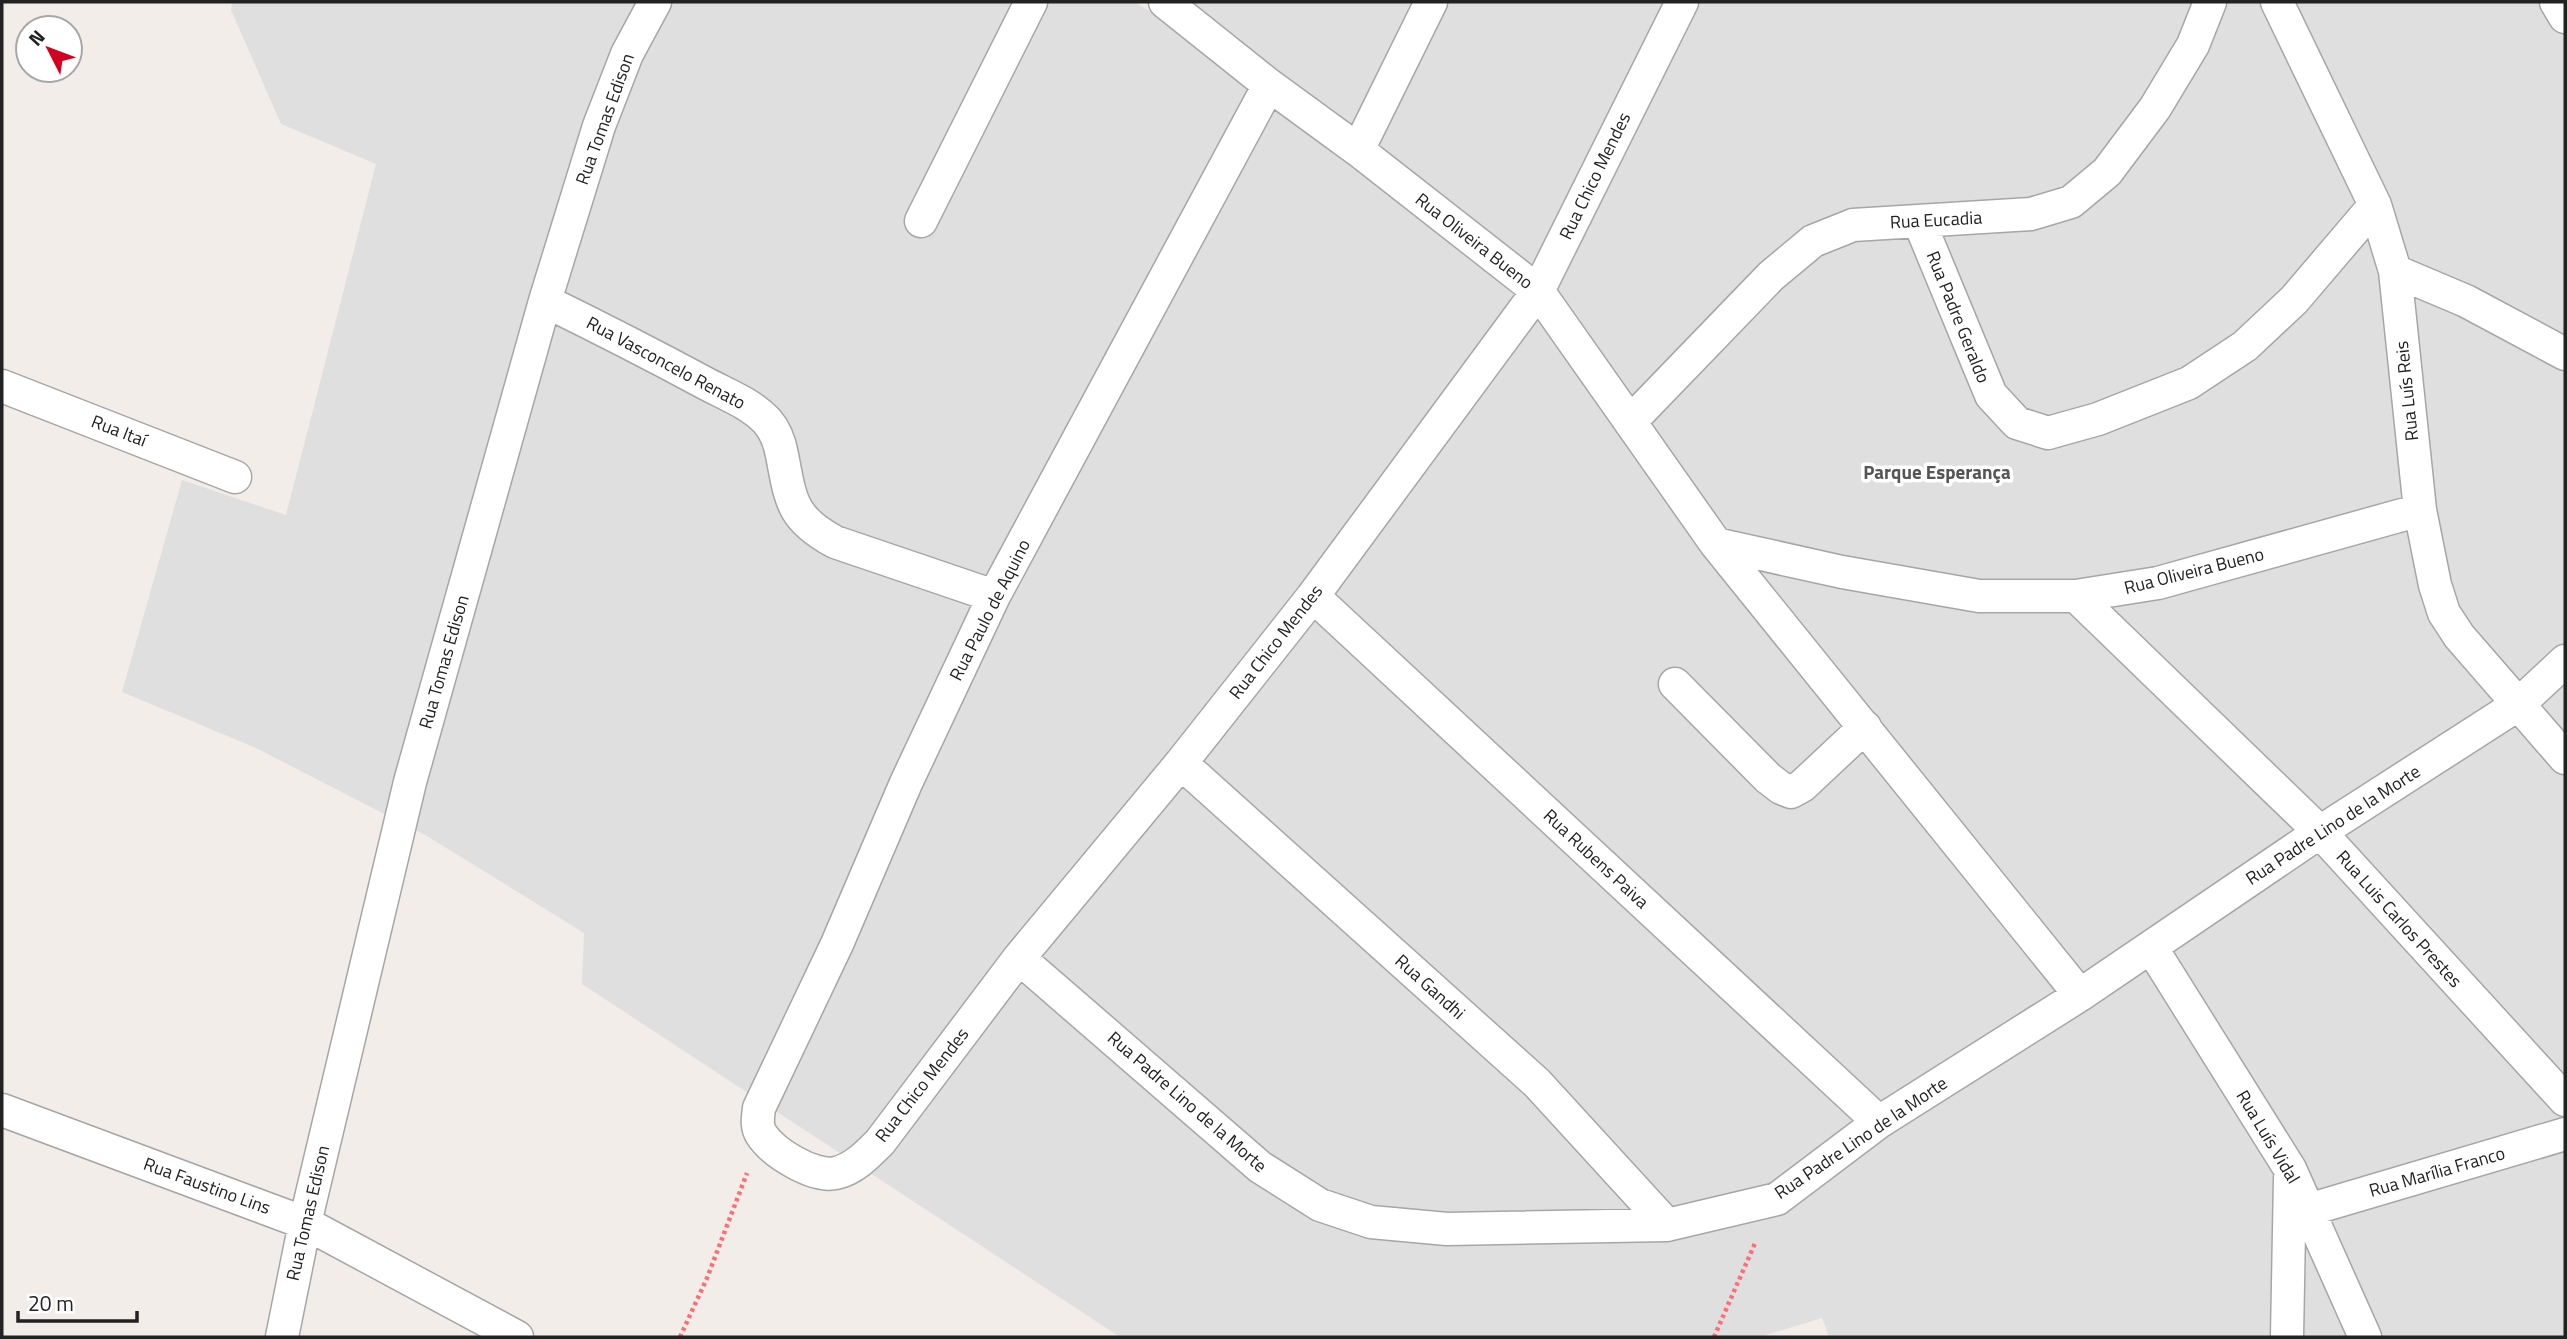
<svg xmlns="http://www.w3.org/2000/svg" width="2567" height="1339" viewBox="0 0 2567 1339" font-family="'Titillium Web',sans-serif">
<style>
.residential{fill:#e0dfdf}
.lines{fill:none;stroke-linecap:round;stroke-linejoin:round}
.minor-casing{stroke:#a6a6a6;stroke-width:35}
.path{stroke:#fe6d75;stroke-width:4.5;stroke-dasharray:3.5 3.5;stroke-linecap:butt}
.minor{stroke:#fff;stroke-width:32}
.labels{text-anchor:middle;stroke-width:7;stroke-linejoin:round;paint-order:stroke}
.street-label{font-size:18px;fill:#222;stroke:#fff}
.neighbourhood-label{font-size:19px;font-weight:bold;fill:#555;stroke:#fff}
</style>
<rect width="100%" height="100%" fill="#f2ede8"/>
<!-- residential -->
<path class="residential" d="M232,2H1135L1170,24L1182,2H2565V1337H1829L1822,1318L1760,1337H1120L582,984L584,933L427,836L256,748L122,692L182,480L286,515L376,164L281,124L231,10Z"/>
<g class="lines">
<defs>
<path id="minor" d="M1165,2L1269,85L1358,150L1538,291L1716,544L2080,995
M2277,2L2375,205L2395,271L2420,510L2435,585L2444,613L2459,636L2565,758
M2556,2L2565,17
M1269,85L994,596L906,783L837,944L759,1108C758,1117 756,1126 761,1134C773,1153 814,1178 836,1173C854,1169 868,1154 880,1142L1019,958L1181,763L1313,596L1538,291L1682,2
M1358,150L1431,2
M921,221L1031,2
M1919,221L1991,395L2017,423L2048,433L2098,419L2189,383L2245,346L2294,300L2375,205
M2395,271L2466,301L2565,354
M545,301C598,327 651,354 703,382C725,394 750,403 767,421C775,430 780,444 782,455C791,501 791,518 835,542L994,596
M2,386L235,477
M1630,422L1771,276L1813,241L1853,225L2031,214L2071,202L2107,172L2155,108L2193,45L2210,2
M1716,544L1842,572L1979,596H2076L2158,583L2420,510
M1313,596L1879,1122
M2076,596L2320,832L2565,1100
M1675,684L1768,778L1781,788L1791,792L1802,786L1865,727
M1181,763L1537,1083L1667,1225
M2151,947L2290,1169L2365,1337
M1019,958L1260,1167L1320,1205L1371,1222L1447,1229L1667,1225L1777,1199L1879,1122L2080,995L2320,832L2519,704L2565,661
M2,1110L305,1223L517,1337
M2308,1210L2565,1134
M282,1337L305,1223L410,782L545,301L599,126L627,54L655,2
M2287,1337L2290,1178"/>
</defs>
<!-- minor casing -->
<use href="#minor" class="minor-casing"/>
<!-- path -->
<path class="path" d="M680,1337L707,1278L747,1173
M1714,1337L1756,1241"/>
<!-- minor -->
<use href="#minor" class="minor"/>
</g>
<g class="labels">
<!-- street labels -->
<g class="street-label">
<text transform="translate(605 119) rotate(-70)" y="6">Rua Tomas Edison</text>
<text transform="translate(1595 176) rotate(-64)" y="6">Rua Chico Mendes</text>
<text transform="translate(1936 220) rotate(-3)" y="6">Rua Eucadia</text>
<text transform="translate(1474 241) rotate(38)" y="6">Rua Oliveira Bueno</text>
<text transform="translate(1958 317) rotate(68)" y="6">Rua Padre Geraldo</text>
<text transform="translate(666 363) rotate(28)" y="6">Rua Vasconcelo Renato</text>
<text transform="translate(2407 391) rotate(-96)" y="6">Rua Luís Reis</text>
<text transform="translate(119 431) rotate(21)" y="6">Rua Itaí</text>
<text transform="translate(2194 571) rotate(-14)" y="6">Rua Oliveira Bueno</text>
<text transform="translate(990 610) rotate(-63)" y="6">Rua Paulo de Aquino</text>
<text transform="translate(1276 642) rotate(-52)" y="6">Rua Chico Mendes</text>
<text transform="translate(444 662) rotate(-74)" y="6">Rua Tomas Edison</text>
<text transform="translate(2333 825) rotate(-33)" y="6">Rua Padre Lino de la Morte</text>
<text transform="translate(1596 859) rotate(43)" y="6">Rua Rubens Paiva</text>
<text transform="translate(2399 919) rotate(48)" y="6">Rua Luis Carlos Prestes</text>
<text transform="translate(1430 987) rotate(42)" y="6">Rua Gandhi</text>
<text transform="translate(922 1085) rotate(-52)" y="6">Rua Chico Mendes</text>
<text transform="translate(1187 1102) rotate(41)" y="6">Rua Padre Lino de la Morte</text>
<text transform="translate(2268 1137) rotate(59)" y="6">Rua Luís Vidal</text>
<text transform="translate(1861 1138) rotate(-34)" y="6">Rua Padre Lino de la Morte</text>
<text transform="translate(2437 1172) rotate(-16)" y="6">Rua Marília Franco</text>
<text transform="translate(207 1186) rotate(20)" y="6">Rua Faustino Lins</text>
<text transform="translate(308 1213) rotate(-77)" y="6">Rua Tomas Edison</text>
</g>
<!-- neighbourhood labels -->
<g class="neighbourhood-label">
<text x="1937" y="479">Parque Esperança</text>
</g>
</g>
<!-- border -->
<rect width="2567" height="1339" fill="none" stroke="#222222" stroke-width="7"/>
<!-- north arrow -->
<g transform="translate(49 49) rotate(312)"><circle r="33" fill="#ffffff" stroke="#a7a7a7" stroke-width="2"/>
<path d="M0-5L12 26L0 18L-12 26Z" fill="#d30022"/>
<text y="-10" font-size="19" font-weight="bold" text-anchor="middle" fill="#222222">N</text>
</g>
<!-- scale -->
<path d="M18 1311v10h119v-10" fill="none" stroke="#222222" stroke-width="3.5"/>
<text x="28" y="1311" font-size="21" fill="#222222" stroke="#ffffff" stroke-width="5" paint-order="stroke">20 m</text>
</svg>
